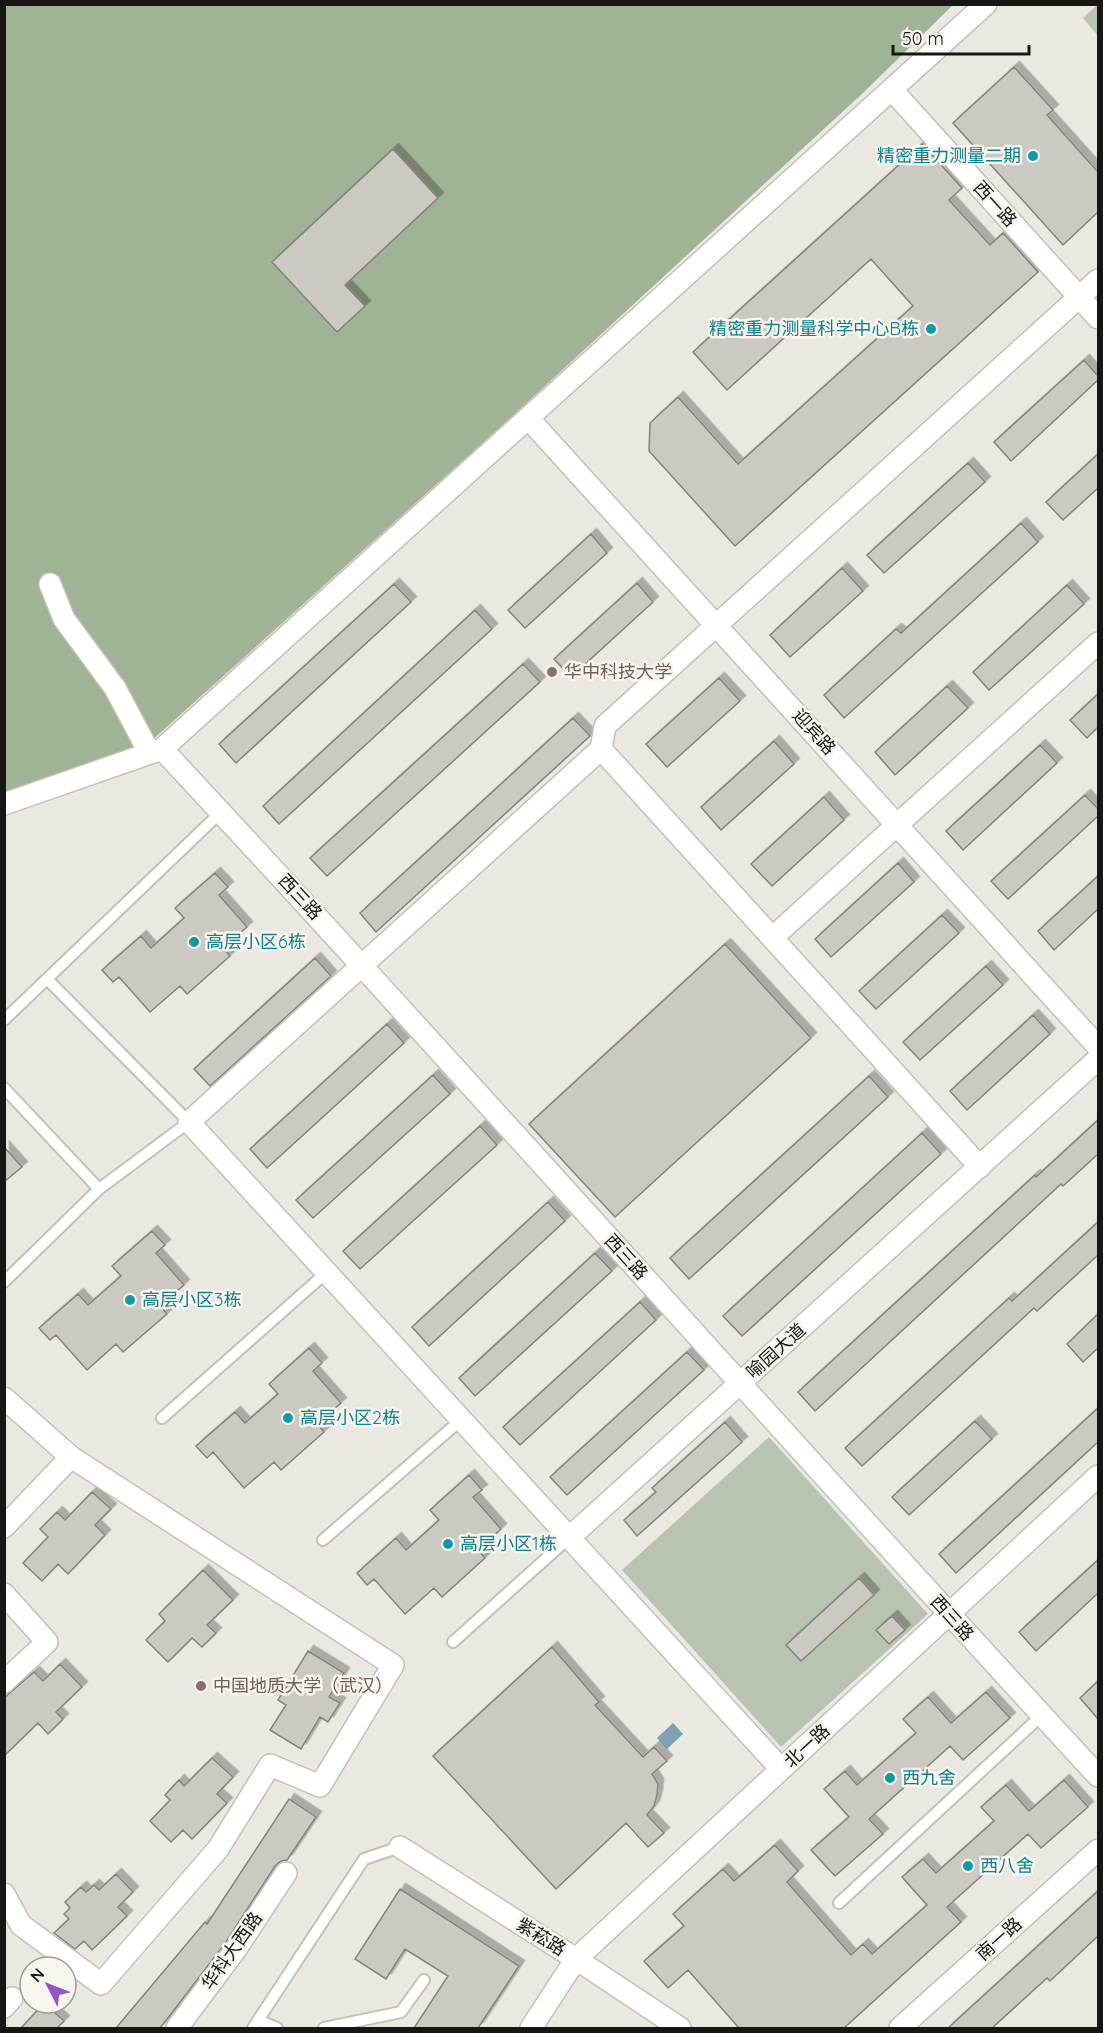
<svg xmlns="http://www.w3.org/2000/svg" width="1103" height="2033" viewBox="0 0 1103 2033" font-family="Quicksand,'Noto Sans SC',sans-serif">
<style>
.green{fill:#b7c5b0}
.forest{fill:#9fb495}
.water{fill:#7ca2b3}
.building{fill:#ccc8c2;stroke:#86837d;stroke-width:1.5;filter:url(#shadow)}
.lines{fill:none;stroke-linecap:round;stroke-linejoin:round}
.service-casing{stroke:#c3c0ba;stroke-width:14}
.minor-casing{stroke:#c3c0ba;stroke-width:24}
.service{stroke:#fff;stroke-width:10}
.minor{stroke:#fff;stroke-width:21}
.culture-dot{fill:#0f9aa8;stroke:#f9f5ef;stroke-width:2}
.education-dot{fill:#8d6e63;stroke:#f9f5ef;stroke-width:2}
.labels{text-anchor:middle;stroke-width:5;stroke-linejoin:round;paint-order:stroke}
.culture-label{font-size:18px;fill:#0d838f;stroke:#f9f5ef;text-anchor:start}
.street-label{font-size:18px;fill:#171614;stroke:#f9f5ef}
.education-label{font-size:18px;fill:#785e54;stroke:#f9f5ef;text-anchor:start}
</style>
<defs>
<filter id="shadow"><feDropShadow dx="5.5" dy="-5.5" stdDeviation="0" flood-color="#0004"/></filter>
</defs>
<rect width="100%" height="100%" fill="#ebe8e2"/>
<!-- green -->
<path class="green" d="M1098,4V36L1083,18Z
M769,1437L928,1614L781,1747L622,1570Z"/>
<!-- forest -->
<path class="forest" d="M4,5H953L864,92L508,420L150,742L5,792Z"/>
<!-- water -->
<path class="water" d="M673,1723L683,1734L667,1749L657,1738Z"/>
<!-- building -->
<path class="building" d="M1014,67L1053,110L1047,115L1098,172V212L1063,245L953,123Z
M922,144L962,188L949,200L990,245L1003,233L1038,272L735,546L649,451L650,423L678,397L738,464L913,306L871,259L727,390L693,352Z
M393,149L438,198L345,285L365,306L337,332L272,262Z
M1084,360L1098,376V380L1011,461L994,442Z
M1098,454V488L1063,520L1046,502Z
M968,463L985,482L884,573L867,555Z
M1021,523L1038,542L844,718L824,695L896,629L901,633Z
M591,534L607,553L525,628L508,610Z
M842,568L863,591L790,657L770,635Z
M637,583L653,602L571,677L554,659Z
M394,584L411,602L236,763L219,744Z
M1067,585L1084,604L989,690L973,672Z
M475,610L492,629L279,824L263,806Z
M523,664L540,682L327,876L310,858Z
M719,678L740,701L667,767L646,744Z
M947,686L968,708L895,775L875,752Z
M1098,694V727L1087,738L1070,720Z
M573,718L590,736L376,932L360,913Z
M774,741L794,764L721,830L701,807Z
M1040,745L1057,763L963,850L946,831Z
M1085,795L1098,809V816L1008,899L991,881Z
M824,797L844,820L772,886L751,864Z
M898,863L914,882L831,957L815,939Z
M215,873L228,887L219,895L247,927L223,948L230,956L187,994L180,986L150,1012L119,977L113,982L102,970L141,936L151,948L184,918L175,908Z
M1098,876V909L1054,950L1038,931Z
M942,915L959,933L876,1009L859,991Z
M725,944L811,1038L615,1217L529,1124Z
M315,958L331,976L210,1086L194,1069Z
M986,966L1003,985L920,1060L903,1042Z
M1033,1015L1050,1034L967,1110L950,1091Z
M387,1024L404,1043L267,1168L250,1149Z
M433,1075L450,1094L313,1218L296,1200Z
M869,1076L888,1097L689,1279L670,1258Z
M1098,1120V1154L1063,1186L1061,1184L815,1411L798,1392L1035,1175L1036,1177Z
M480,1126L497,1145L360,1269L343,1251Z
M922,1133L941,1154L742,1336L723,1316Z
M4,1147L22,1167L4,1182Z
M548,1202L565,1221L429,1346L412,1327Z
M1098,1222V1255L1037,1311L1034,1308L862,1466L845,1448L1009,1298L1012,1301Z
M152,1231L165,1245L156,1253L184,1285L160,1306L167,1314L123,1352L116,1344L87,1370L56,1335L50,1340L39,1328L78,1294L88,1305L121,1276L112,1266Z
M595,1253L612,1271L475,1396L459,1378Z
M640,1302L656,1320L520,1445L503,1427Z
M1098,1314V1348L1083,1362L1067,1344Z
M309,1348L322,1363L313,1371L341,1403L317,1424L324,1432L281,1470L274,1462L244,1488L213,1452L207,1458L196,1446L235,1412L245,1423L278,1394L269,1384Z
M687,1352L704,1370L567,1495L550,1477Z
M1098,1408V1442L956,1573L939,1554Z
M975,1421L992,1439L909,1515L892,1497Z
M725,1422L742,1442L637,1536L624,1520L656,1492L652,1488Z
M469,1475L482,1490L473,1497L501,1529L478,1550L485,1558L442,1597L434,1588L405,1614L374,1579L367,1585L357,1573L396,1538L406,1550L439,1520L430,1510Z
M92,1492L111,1509L95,1525L105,1535L68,1574L58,1564L42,1581L23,1563L48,1537L40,1529L57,1512L65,1520Z
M1098,1560V1593L1036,1651L1019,1632Z
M203,1570L233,1600L207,1625L216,1633L202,1647L192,1638L168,1662L146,1640L165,1621L159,1614Z
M859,1578L874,1595L801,1661L786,1645Z
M892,1616L905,1630L889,1644L876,1630Z
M552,1647L599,1702L595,1705L643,1757L654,1747L667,1761L652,1774L658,1784L657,1795L654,1806L647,1815L664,1833L648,1847L626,1823L556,1889L433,1756Z
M308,1651L344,1673L329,1697L340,1703L328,1722L320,1717L301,1749L270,1730L286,1705L278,1700Z
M60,1664L82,1687L56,1712L63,1719L48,1734L38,1723L4,1756V1698L34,1672L43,1681Z
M1098,1681V1719L1080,1698Z
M986,1692L1010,1718L963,1760L950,1746L869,1819L883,1834L835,1876L811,1850L849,1817L824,1789L845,1771L857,1785L916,1733L903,1719L928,1697L951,1723Z
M212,1758L233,1777L217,1794L227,1803L192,1839L183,1830L171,1842L150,1821L170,1800L165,1795L179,1780L184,1786Z
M1064,1780L1088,1807L1041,1848L1028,1834L947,1907L961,1922L844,2028H739L688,1970L668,1988L644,1961L684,1926L673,1914L723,1869L734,1881L775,1845L798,1871L787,1882L851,1955L863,1944L872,1954L927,1905L902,1877L923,1859L936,1873L994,1821L981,1807L1006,1785L1029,1811Z
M289,1799L316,1817L287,1860L281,1861L275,1866L226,1942L171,2014L160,2028H116L205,1922L207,1924Z
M116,1874L133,1892L118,1907L127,1916L92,1950L84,1941L75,1949L54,1933L69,1919L64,1914L70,1908L65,1902L81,1887L86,1892L94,1885L99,1890Z
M400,1889L519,1966L478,2028H414L448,1976L405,1949L386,1979L355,1959Z
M1098,1891V1936L1050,1981L1047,1978L992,2028H948Z
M44,2003L64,2021L57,2028H21Z"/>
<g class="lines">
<defs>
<path id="service" d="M4,1020L221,812
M4,1088L99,1189
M4,1282L99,1189L189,1122L48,980
M162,1418L327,1272
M323,1540L462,1419
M453,1642L570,1537
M839,1903L1042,1715
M258,2020L277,2028
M253,2028L364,1859L400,1847
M324,2028L401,2012L424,1980"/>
<path id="minor" d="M892,90L1098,318
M528,418L1098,1047
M50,584L64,619L115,688L149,752
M162,749L986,4
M601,749L980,1167
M4,804L162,749C478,1088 784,1436 1098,1776
M772,938L1098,643
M4,1398L71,1457L393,1665L320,1786L270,1765L218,1849L101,1984L21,1925L4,1894
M4,1527L71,1457
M570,1537L1098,1059
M4,1594L47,1642L4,1682
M781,1769L189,1122L601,749L605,726L1098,280
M400,1847L576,1959L680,2028
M4,2007L12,1998
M177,2028L236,1949L286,1873
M531,2028L576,1959L1098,1476
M900,2028L1098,1850"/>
</defs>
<!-- service casing -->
<use href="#service" class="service-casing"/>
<!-- minor casing -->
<use href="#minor" class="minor-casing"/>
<!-- service -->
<use href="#service" class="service"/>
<!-- minor -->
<use href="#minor" class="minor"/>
</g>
<!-- markers -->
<g class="culture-dot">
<circle cx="1033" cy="156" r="6"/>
<circle cx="931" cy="329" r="6"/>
<circle cx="194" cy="942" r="6"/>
<circle cx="130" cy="1300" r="6"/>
<circle cx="288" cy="1418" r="6"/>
<circle cx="448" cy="1544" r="6"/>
<circle cx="890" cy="1778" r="6"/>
<circle cx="968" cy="1866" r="6"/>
</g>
<g class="education-dot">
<circle cx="552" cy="672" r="6"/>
<circle cx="201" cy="1686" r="6"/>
</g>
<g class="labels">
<!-- culture labels -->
<g class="culture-label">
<text x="1021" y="162" text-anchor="end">精密重力测量二期</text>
<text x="919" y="335" text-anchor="end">精密重力测量科学中心B栋</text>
<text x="206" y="948">高层小区6栋</text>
<text x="142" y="1306">高层小区3栋</text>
<text x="300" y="1424">高层小区2栋</text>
<text x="460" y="1550">高层小区1栋</text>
<text x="902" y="1784">西九舍</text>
<text x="980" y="1872">西八舍</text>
</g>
<!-- street labels -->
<g class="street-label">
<text transform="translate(995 204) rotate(48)" y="6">西一路</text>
<text transform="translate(814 732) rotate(48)" y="6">迎宾路</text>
<text transform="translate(300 897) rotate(47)" y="6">西三路</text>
<text transform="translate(626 1257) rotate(48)" y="6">西三路</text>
<text transform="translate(776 1351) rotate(-42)" y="6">喻园大道</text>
<text transform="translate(952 1618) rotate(48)" y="6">西三路</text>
<text transform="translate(807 1746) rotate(-43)" y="6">北一路</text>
<text transform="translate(541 1937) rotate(32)" y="6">紫菘路</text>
<text transform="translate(999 1939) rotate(-42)" y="6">南一路</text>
<text transform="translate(232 1951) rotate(-55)" y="6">华科大西路</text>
</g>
<!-- education labels -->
<g class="education-label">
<text x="564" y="678">华中科技大学</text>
<text x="213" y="1692">中国地质大学（武汉）</text>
</g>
</g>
<!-- border -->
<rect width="1103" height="2033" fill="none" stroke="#171614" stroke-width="12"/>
<!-- north arrow -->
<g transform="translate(48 1985) rotate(312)"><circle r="28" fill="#f9f5ef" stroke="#9f9c97" stroke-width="1.5"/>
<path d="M0-4.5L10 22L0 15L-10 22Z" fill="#9354ca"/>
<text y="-9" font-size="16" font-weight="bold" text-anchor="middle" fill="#171614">N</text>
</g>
<!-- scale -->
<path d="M893 45v9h136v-9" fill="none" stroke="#171614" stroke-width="3"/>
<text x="902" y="45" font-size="18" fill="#171614" stroke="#f9f5ef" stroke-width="4.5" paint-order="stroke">50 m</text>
</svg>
